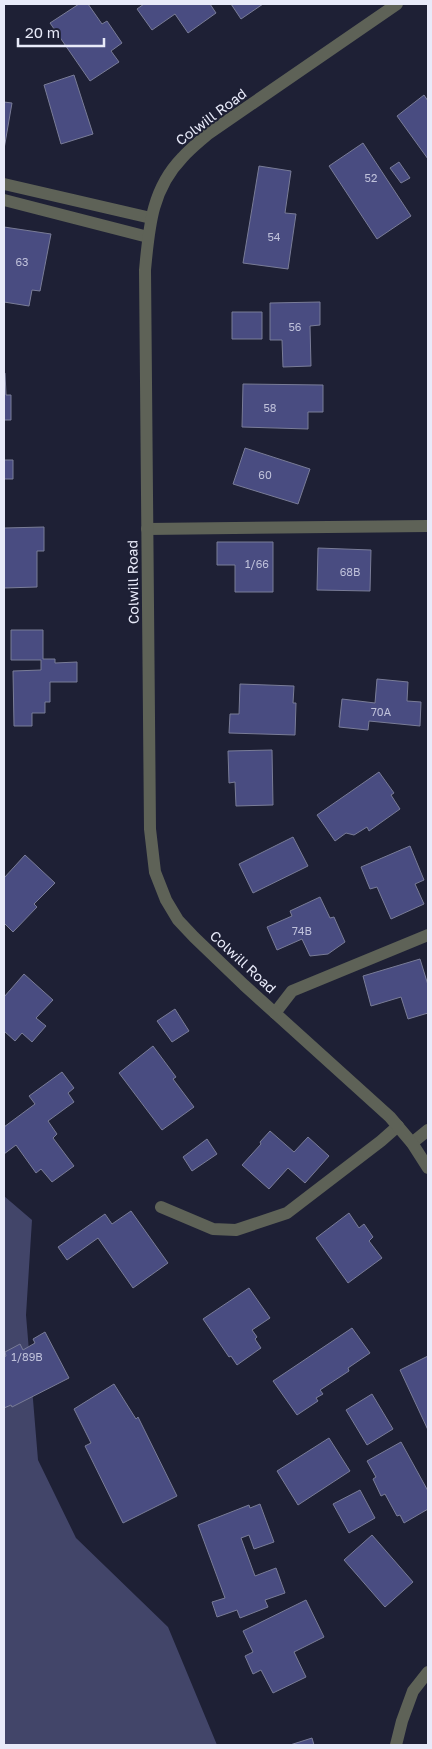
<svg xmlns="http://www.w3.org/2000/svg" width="432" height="1749" viewBox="0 0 432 1749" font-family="'Golos Text',sans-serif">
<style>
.green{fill:#424569}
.building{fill:#494c81;stroke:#797c97}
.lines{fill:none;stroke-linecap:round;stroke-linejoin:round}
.service{stroke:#5e6257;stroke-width:12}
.tertiary{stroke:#5e6257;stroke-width:12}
.labels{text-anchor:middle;stroke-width:4;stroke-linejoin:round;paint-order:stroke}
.number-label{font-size:11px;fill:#c0c2db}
.street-label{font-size:14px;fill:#e8eaf9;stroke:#1e2035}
</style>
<rect width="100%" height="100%" fill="#1e2035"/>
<!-- green -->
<path class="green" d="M4,1196L32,1220L26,1315L38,1460L76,1538L168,1627L217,1745H4Z"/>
<!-- building -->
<path class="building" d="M79,4H88L102,24L107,21L122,43L111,51L119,62L90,81L50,23Z
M144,4H210L216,13L188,33L175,14L152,30L137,9Z
M231,4H263L241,19Z
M74,75L93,134L61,144L44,85Z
M424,95L428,101V159L397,116Z
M4,102L12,103L4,149Z
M363,143L411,216L377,239L329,166Z
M399,162L410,178L401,183L390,168Z
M259,166L291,171L285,213L296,214L288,269L243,263Z
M4,227L51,234L40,291L32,290L29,306L4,302Z
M320,302V325L310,326L311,366L283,367L282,340H270V303Z
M232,312H262V339H232Z
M4,373H5L6,395H11V420H4Z
M243,384L323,385V412H308V429L242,427Z
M245,448L310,469L298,504L233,484Z
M4,460H13V479H4Z
M44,527V551H37V587L4,588V528Z
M217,542H273V592H235V565H217Z
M318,548L371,550L370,591L317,590Z
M11,630H43V659H55V663L77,662V682H50V702H45V713H32V726H14L13,671L41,670V660H11Z
M377,679L408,682L407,701L421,702L420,726L369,721L368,730L339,727L342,699L375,703Z
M240,684L294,686L293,703H296L295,735L229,733L230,714H239Z
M272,750L273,805L236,806L235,782L229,783L228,751Z
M379,772L394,793L391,795L400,809L369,831L367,827L354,835L346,833L335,841L317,815Z
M293,837L308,866L253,893L239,864Z
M410,846L424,880L415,884L424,904L391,919L377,887L370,889L361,867Z
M25,855L55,883L34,904L37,907L13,932L4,923V878Z
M320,897L330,918L334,917L345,942L328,954L310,956L302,939L277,950L267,927L292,916L290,911Z
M420,959L428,985V1013L408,1019L401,997L371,1006L363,976Z
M24,974L53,1000L36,1018L46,1026L32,1042L22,1033L15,1041L4,1031V997Z
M175,1009L189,1031L172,1042L157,1021Z
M153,1046L176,1077L173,1079L194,1107L162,1130L119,1073Z
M62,1072L74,1088L68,1093L74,1102L48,1121L57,1134L53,1138L74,1166L52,1182L41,1169L36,1173L16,1145L4,1154V1127L35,1104L29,1096Z
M270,1131L294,1152L308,1137L329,1156L305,1183L288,1168L269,1189L242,1165L261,1144L260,1142Z
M207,1139L217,1154L192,1171L183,1157Z
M131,1211L168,1263L133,1288L98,1238L67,1260L58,1247L105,1214L112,1224Z
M349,1213L359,1228L364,1224L373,1237L369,1241L382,1258L348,1283L316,1238Z
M249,1288L270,1318L252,1330L257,1337L255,1339L261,1348L237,1365L231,1356L229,1357L203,1319Z
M352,1328L370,1353L348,1368L349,1371L320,1390L323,1394L316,1398L318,1401L297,1415L273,1381Z
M45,1332L69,1378L12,1407L11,1405L4,1408V1357L6,1356L5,1352L20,1344L23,1350L35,1343L33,1339Z
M428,1356V1430L400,1370Z
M114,1384L136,1419L138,1417L177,1496L123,1523L85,1446L91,1443L74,1409Z
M372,1394L393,1429L367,1445L346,1410Z
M329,1438L350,1471L298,1505L277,1471Z
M401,1442L428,1491V1509L404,1523L400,1515L397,1516L385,1494L381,1496L373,1479L376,1477L367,1461Z
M360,1490L375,1518L349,1533L333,1504Z
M260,1504L274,1542L254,1549L249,1535L241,1538L255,1576L276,1568L285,1593L265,1600L268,1607L240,1618L237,1610L217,1617L212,1602L225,1598L198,1525L249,1505L250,1508Z
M372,1535L413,1582L385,1607L344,1560Z
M306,1600L324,1637L294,1652L306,1677L273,1693L261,1670L253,1674L245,1656L253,1652L243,1631Z
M312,1738L314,1745H290Z"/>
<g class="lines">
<!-- service -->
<path class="service" d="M4,184L151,218
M4,200L148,237
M147,529L428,526
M275,1013L292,991L428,935
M412,1143L428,1130
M161,1207L213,1229L236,1230L287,1213L381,1141L398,1126"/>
<!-- tertiary -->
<path class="tertiary" d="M397,4L208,134C199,142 190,149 182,158C151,190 149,229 145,270L150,829L155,872L166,900L178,920L194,937L244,985L390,1117L412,1143L428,1168
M396,1745L402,1721L413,1691L428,1672"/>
</g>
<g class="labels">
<!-- number labels -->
<g class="number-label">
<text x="371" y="182">52</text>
<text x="274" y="241">54</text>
<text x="22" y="266">63</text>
<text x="295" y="331">56</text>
<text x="270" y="412">58</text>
<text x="265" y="479">60</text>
<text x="257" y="568">1/66</text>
<text x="350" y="576">68B</text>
<text x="381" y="716">70A</text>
<text x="302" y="935">74B</text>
<text x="27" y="1361">1/89B</text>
</g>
<!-- street labels -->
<g class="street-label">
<text transform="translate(211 117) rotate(-37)" y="5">Colwill Road</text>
<text transform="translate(133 582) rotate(-91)" y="5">Colwill Road</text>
<text transform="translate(243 962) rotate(43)" y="5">Colwill Road</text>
</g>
</g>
<!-- border -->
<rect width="432" height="1749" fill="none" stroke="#e8eaf9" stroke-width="10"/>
<!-- scale -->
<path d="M18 38v8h86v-8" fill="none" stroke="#e8eaf9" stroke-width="2.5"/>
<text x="25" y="38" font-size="15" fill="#e8eaf9" stroke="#1e2035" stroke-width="4" paint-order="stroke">20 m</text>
</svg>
